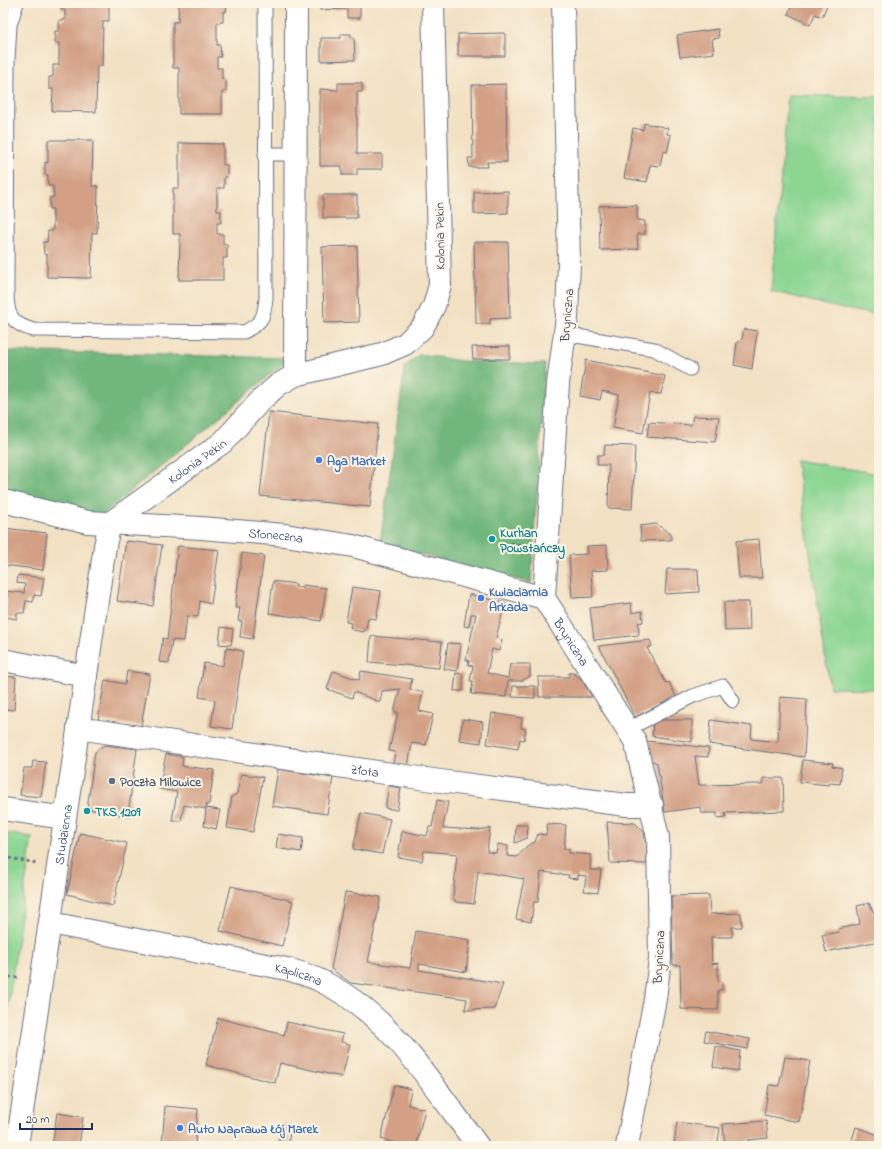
<svg xmlns="http://www.w3.org/2000/svg" width="882" height="1149" viewBox="0 0 882 1149" font-family="'Indie Flower',sans-serif">
<style>
.green{fill:#8cd692;stroke:#548278}
.forest{fill:#71b77c;stroke:#46736d}
.building{fill:#d3a085}
.lines{fill:none;stroke-linecap:round;stroke-linejoin:round}
.service-casing{stroke:#666d81;stroke-width:15}
.minor-casing{stroke:#666d81;stroke-width:24}
.path{stroke:#666d81;stroke-width:2.5;stroke-dasharray:3 3;stroke-linecap:butt}
.service{stroke:#fff;stroke-width:13}
.minor{stroke:#fff;stroke-width:22}
.shop-dot{fill:#3f7fe0;stroke:#fcf5e5;stroke-width:1.5}
.culture-dot{fill:#0f9aa8;stroke:#fcf5e5;stroke-width:1.5}
.service-dot{fill:#5c6f8a;stroke:#fcf5e5;stroke-width:1.5}
.labels{text-anchor:middle;stroke-width:4;stroke-linejoin:round;paint-order:stroke}
.street-label{font-size:13px;fill:#1b2f5e;stroke:#fcf5e5}
.shop-label{font-size:13px;font-weight:bold;fill:#366cbe;stroke:#fcf5e5;text-anchor:start}
.culture-label{font-size:13px;font-weight:bold;fill:#0d838f;stroke:#fcf5e5;text-anchor:start}
.service-label{font-size:13px;font-weight:bold;fill:#4e5e75;stroke:#fcf5e5;text-anchor:start}
</style>
<rect width="100%" height="100%" fill="#fcf5e5"/>
<filter id="ink" filterUnits="userSpaceOnUse"><feTurbulence type="fractalNoise" baseFrequency=".025" numOctaves="2"/><feDisplacementMap in="SourceGraphic" scale="8" xChannelSelector="R" yChannelSelector="G"/><feConvolveMatrix kernelMatrix="1 2 1 2 8 2 1 2 1" color-interpolation-filters="sRGB"/></filter>
<filter id="wash" filterUnits="userSpaceOnUse"><feTurbulence type="fractalNoise" baseFrequency=".012" numOctaves="4" result="noise"/><feDisplacementMap in="SourceGraphic" scale="16" xChannelSelector="R" yChannelSelector="G"/><feGaussianBlur stdDeviation="0.9" result="paint"/><feColorMatrix in="noise" values="0 0 0 0 0 0 0 0 0 0 0 0 0 0 0 0 0 1.4 0 .05"/><feComposite in="paint" operator="in"/></filter>
<g filter="url(#wash)">
<rect width="100%" height="100%" fill="#f2e1c3"/>
<!-- green -->
<path class="green" d="M788,95L879,97V315L839,308L771,291Z
M796,460L879,474V689L830,688Z
M3,833L32,837L3,1043Z"/>
<!-- forest -->
<path class="forest" d="M3,351L290,358L100,517L11,493L3,487Z
M420,354L461,361L545,364L531,583L380,544L405,366Z"/>
<g id="blocks">
<!-- building -->
<path class="building" d="M61,3H109V21H103L102,66H97L96,112L52,111L53,89H49V77H53V65H59V43H55V31H59V20H65V10H61Z
M179,3H227L226,12H223V22L217,23V45H220L221,57H217V68H222V79H226V92H222V114H179V68H173V22H178Z
M320,3H360V18H347V9L320,10Z
M793,3H828L822,17L815,14L810,25L788,14Z
M718,29L719,38L712,39L714,53L680,57L677,35Z
M505,33V56H458V34Z
M341,34H351V38L354,37L355,60L321,61V38H341Z
M338,83H362V92H357V154H382V169H357V175H342V166H320V89L338,90Z
M506,84L507,162H487L488,167H469L468,158H473L472,85Z
M644,123L668,128L667,134L671,135L667,152L663,151L660,166L650,165L647,182L624,178L633,128L643,130Z
M48,140H93L92,186H98L97,233H92L91,278L47,277V255L44,254L43,242H47L48,231H53V209H50V197H54L53,186H48V175H45V162L48,163Z
M179,143L223,144V165H227V177H224V188H217V211H221V223H217V234H223V244H227V258H223V280H179L180,234H173V188H179Z
M508,191V213L474,214V192Z
M323,195H357V218H323Z
M637,205V220L645,221V234H637L638,249L600,250L599,206Z
M474,242H508L510,318L490,319V324H476Z
M357,246L359,322L324,323L322,247Z
M744,329L757,331L752,369L734,365L737,343L742,339Z
M510,346V359H473L472,347Z
M586,360L665,376L661,394L650,393L643,433L613,428L619,395L602,391L600,400L580,396Z
M269,412L378,424L370,507L260,496Z
M693,416L719,417L715,442L647,437L649,422L691,425Z
M605,445L635,446L632,509L608,508L609,465H597L598,455H604Z
M656,524L671,534V540L641,541L640,526Z
M3,528L47,533L43,570L3,565Z
M759,539L762,578H739L736,541Z
M126,541L162,545L153,606L117,601Z
M607,545L608,570L591,571L593,597L572,598L569,555L588,554L587,546Z
M178,546L219,550L211,604L200,601L198,617L187,616L184,641L172,640L169,663L159,662L163,638L167,639Z
M242,553L264,556L253,639L240,637L242,621H238L240,608H235Z
M667,569H698L699,592L665,594Z
M18,575L44,578L41,596L34,595L33,602L26,601L24,613H17V619L5,617L7,600H4L5,591L24,593L25,584L17,583Z
M273,581L296,584L295,587L303,588V585L326,588L321,621L269,613Z
M352,587L381,591L376,619L368,618L366,629L363,632L353,630L350,627L351,623L346,622Z
M469,594L505,603L496,638L502,640L499,651L492,649L487,673L508,678L510,664H530V676L521,681H508L506,697L471,694L473,681H470L473,666L468,665L469,660H466L476,614H471L469,627L464,626Z
M724,602H749L750,630L725,631Z
M631,603L632,613L642,611L643,622L638,623L639,635L594,640L590,608Z
M221,627L233,629L231,645L219,644Z
M371,636L442,642L439,668L369,662Z
M650,640L652,646L647,648L666,683L669,682L676,697L635,717L599,646Z
M448,643L461,644L457,671L444,669Z
M226,648L243,651L232,729L211,726L215,700L199,697L204,663L223,666Z
M127,671L150,674L141,726L98,720L105,680L125,684Z
M333,671L359,680L361,671L412,679L410,690L423,692L419,711L433,714L426,745L412,743L408,766L393,764L395,752L389,751L398,712H394L400,689L382,691L380,702L354,692L352,698L327,689Z
M456,673L463,674V691H454Z
M569,673H574L582,680L592,697H539L538,677H569Z
M3,676L16,677L14,710L3,709Z
M513,686H535V698L512,697Z
M780,697L807,699L804,757L709,744L711,720L752,726L751,739L778,742Z
M492,713L522,718L521,728L526,729L524,740L520,739L518,749L487,744Z
M463,719L483,722L481,743L459,740Z
M653,720H692V742L652,736Z
M646,741L709,748L708,757L695,756L699,785L763,784V778H783L784,811L725,813L726,817L717,818V813H701L700,807L665,812L657,763L650,760Z
M104,745L137,749L128,815L87,809L95,752Z
M166,754L183,757L182,766L214,770L209,804H207L206,808L220,810L216,829L204,826L206,809L184,805L181,821H172L177,792L159,789Z
M803,760L833,763L832,766L842,768L840,784L830,783L829,785L800,782Z
M33,761L46,762L41,797L20,795L24,768H32Z
M278,769L333,778L327,814L272,806Z
M241,774L263,777L253,832L227,828L232,796L237,794Z
M389,786L401,788L397,810L385,808Z
M437,800L448,802L443,828L478,830L490,828L487,852L496,853L498,844L508,846L507,856L517,857L527,846L535,842L538,834L546,835L547,824L566,825L564,849H569V853L591,855L590,870H601L598,893L584,891L586,876L578,875V879L568,878L569,875L541,872L538,902H534L531,922L516,919L524,879L478,871L474,904L456,902L453,897L457,854L424,851L422,861L398,857L402,831L427,836L429,827H432Z
M361,813L390,819L382,854L353,849Z
M607,822L635,823L644,832L645,842H647V864L610,863Z
M516,825H528L527,838L515,843Z
M80,833L127,843L113,906L67,894Z
M278,834L303,838L301,852L276,848Z
M231,886L293,901L282,946L220,931Z
M347,892L381,897L368,962L410,968L416,931L470,940L466,972L419,964V970L503,984L494,1009L465,1010L467,999L351,983L331,969L345,893Z
M709,895L710,914L741,913L742,927H732V937H711L712,964L718,963V981H722V990H718V1010L681,1009L680,965H673L671,896Z
M869,903L879,922V941L826,952L822,935L839,932L838,929L860,924L857,906Z
M218,1018L284,1035L287,1022L343,1034L341,1042L350,1044L342,1077L280,1063L275,1083L206,1065Z
M706,1031L750,1039L747,1049L704,1041Z
M716,1046L740,1051L738,1071L713,1067Z
M785,1057L810,1061L799,1122L764,1115L769,1085L779,1086Z
M394,1085L411,1089L408,1105L425,1109L416,1146H398V1144L381,1139Z
M165,1106L198,1109L195,1146H162Z
M57,1113L83,1117L79,1146H52Z
M766,1121L768,1138L748,1140V1143L725,1145L723,1124Z
M677,1122L720,1128L717,1146H674Z
M282,1124L291,1125L288,1146H278Z
M856,1127L879,1135V1146H850Z"/>
</g>
</g>
<g filter="url(#ink)">
<use href="#blocks" fill-opacity="0" stroke="#666d81" stroke-width="1"/>
<g class="lines">
<defs>
<path id="service" d="M17,3L10,25L8,60L7,282C7,308 5,322 33,330L244,332C262,323 264,318 266,298L265,3
M265,154H295
M565,334L654,349L690,369
M628,729L693,696L723,686L733,701"/>
<g id="minor">
<path id="s1" d="M563,3L569,262L567,317L558,384L544,598L635,741L658,837L660,959L655,999L627,1146"/>
<path d="M295,375L296,3"/>
<path id="s2" d="M3,501L88,522L201,528L285,535L353,546L544,598"/>
<path id="s3" d="M110,523L223,442L261,400L278,385L295,375L382,354L405,344L423,327L434,306L440,285L433,3"/>
<path d="M3,660L86,676"/>
<path id="s4" d="M78,728L433,780L626,805H652"/>
<path d="M3,809L65,818"/>
<path id="s5" d="M50,923L287,969C297,972 309,975 319,980C391,1014 432,1085 478,1146"/>
<path id="s6" d="M17,1146L105,546L110,523"/>
</g>
</defs>
<!-- service casing -->
<use href="#service" class="service-casing"/>
<!-- minor casing -->
<use href="#minor" class="minor-casing"/>
<!-- path -->
<path class="path" d="M511,543L524,545
M3,857L36,863
M3,976L18,978"/>
<!-- service -->
<use href="#service" class="service"/>
<!-- minor -->
<use href="#minor" class="minor"/>
</g>
</g>
<!-- markers -->
<g class="shop-dot">
<circle cx="319" cy="460" r="4"/>
<circle cx="481" cy="598" r="4"/>
<circle cx="180" cy="1128" r="4"/>
</g>
<g class="culture-dot">
<circle cx="492" cy="539" r="4"/>
<circle cx="87" cy="811" r="4"/>
</g>
<circle class="service-dot" cx="112" cy="781" r="4"/>
<g class="labels">
<!-- street labels -->
<g class="street-label">
<text transform="translate(439 236) rotate(-91)" y="5">Kolonia Pekin</text>
<text transform="translate(566 315) rotate(-85)" y="5">Bryniczna</text>
<text dy="5" stroke="none"><textPath href="#s3" startOffset="107">Kolonia Pekin</textPath></text>
<text dy="5" stroke="none"><textPath href="#s2" startOffset="276">Słoneczna</textPath></text>
<text dy="5" stroke="none"><textPath href="#s1" startOffset="648">Bryniczna</textPath></text>
<text dy="5" stroke="none"><textPath href="#s4" startOffset="290">Złota</textPath></text>
<text dy="5" stroke="none"><textPath href="#s6" startOffset="315">Studzienna</textPath></text>
<text transform="translate(658 957) rotate(-87)" y="5">Bryniczna</text>
<text dy="5" stroke="none"><textPath href="#s5" startOffset="254">Kapliczna</textPath></text>
</g>
<!-- shop labels -->
<g class="shop-label">
<text x="327" y="465">Aga Market</text>
<text x="489" y="596">Kwiaciarnia<tspan x="489" dy="15">Arkada</tspan></text>
<text x="188" y="1133">Auto Naprawa Łój Marek</text>
</g>
<!-- culture labels -->
<g class="culture-label">
<text x="500" y="537">Kurhan<tspan x="500" dy="15">Powstańczy</tspan></text>
<text x="95" y="816">TKS 1209</text>
</g>
<!-- service labels -->
<g class="service-label">
<text x="120" y="786">Poczta Milowice</text>
</g>
</g>
<!-- margin -->
<rect width="882" height="1149" fill="none" stroke="#fcf5e5" stroke-width="16"/>
<!-- scale -->
<path d="M20 1123v6h72v-6" fill="none" stroke="#1b2f5e" stroke-width="2"/>
<text x="26" y="1123" font-size="12" fill="#1b2f5e" stroke="#fcf5e5" stroke-width="3" paint-order="stroke">20 m</text>
</svg>
